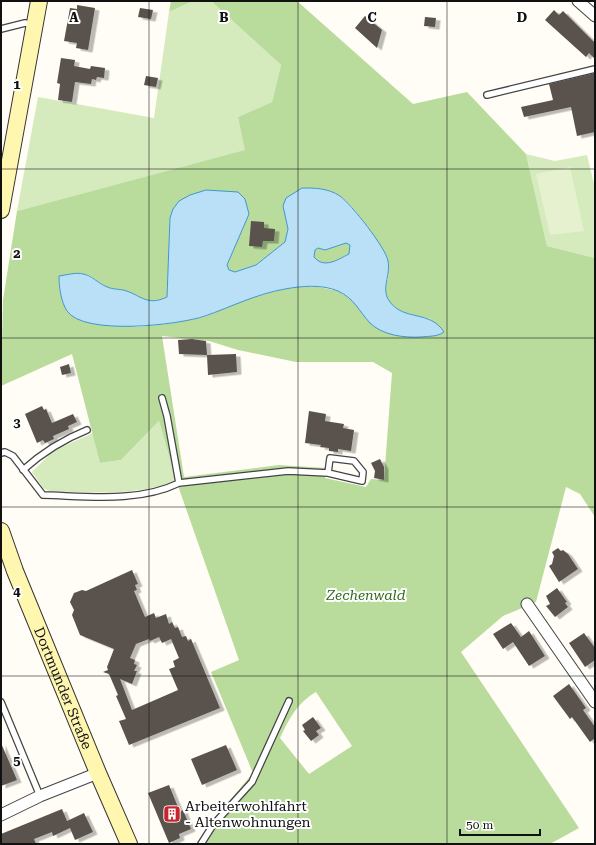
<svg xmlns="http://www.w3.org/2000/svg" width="596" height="845" viewBox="0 0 596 845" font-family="'Roboto Serif',serif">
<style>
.green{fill:#d5ebbd}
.forest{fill:#b9dc9c;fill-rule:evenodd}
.pitch{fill:#e6f2cf}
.water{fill:#b9e0f7;stroke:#3f96cf;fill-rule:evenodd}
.building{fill:#5a524d;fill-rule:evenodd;filter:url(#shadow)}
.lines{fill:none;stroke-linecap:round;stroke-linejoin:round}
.lane-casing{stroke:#444;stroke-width:8}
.street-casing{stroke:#444;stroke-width:13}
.secondary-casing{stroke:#333;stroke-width:18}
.lane{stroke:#fff;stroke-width:5.5}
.street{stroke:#fff;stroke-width:11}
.secondary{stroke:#fff6b0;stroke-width:16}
.grid{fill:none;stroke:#111;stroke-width:1;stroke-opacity:0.55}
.labels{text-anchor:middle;stroke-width:4;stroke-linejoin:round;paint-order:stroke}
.park-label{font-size:14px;font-style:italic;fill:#2f6b1f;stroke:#fff}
.street-label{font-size:14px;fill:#111;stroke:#fff}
.poi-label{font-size:14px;fill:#111;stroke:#fff;text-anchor:start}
.grid-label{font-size:13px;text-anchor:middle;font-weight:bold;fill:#111;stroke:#fff;stroke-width:4;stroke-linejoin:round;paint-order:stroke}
</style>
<defs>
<filter id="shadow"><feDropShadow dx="4.5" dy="2.5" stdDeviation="0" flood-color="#0004"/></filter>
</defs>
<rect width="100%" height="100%" fill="#fffdf5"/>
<!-- green -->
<path class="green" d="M193,1H211L281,65L272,102L238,117L246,150L17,211L38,97L154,118L169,12Z
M526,154L555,161L587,155L595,188V258L547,246Z
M159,421L176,480C137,497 90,492 49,491L43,488L32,472L53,451L93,433L100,463L121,460Z"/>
<!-- forest -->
<path class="forest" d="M171,1H193L169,12Z
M211,1H297L413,104L467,92L526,154L547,246L595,258V517L580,494L566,487L536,602L503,616L461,652L579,828L550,844H196L213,820L253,773L211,672L239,660L176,480L159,421L121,460L100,463L72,354L1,386L3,300L17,211L245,150L238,117L272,102L281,65ZM302,188C315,188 329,188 340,196C357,208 385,250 388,270C390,282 380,289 390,302C398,314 418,316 431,319L370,323L354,301L338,291L319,287H299L279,290L243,300L204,317L167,324L137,327L67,312L59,287V277C66,275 76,273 84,274C91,274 98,283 105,286C110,289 117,289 123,290C140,295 146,307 167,297L170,218L173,209L249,214L227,265L229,270L235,272L256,265L285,242L288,229L283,206ZM162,336L209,341L238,350L296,362H373L392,373L384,480L371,479L366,487L325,478L326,468L279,465L184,477ZM316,692L352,746L309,774L280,738C289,719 297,703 316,692Z
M346,243L350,245L349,254C337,260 324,269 314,257L315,250L318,248L325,250Z"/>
<!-- pitch -->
<path class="pitch" d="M570,167L584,231L550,235L536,174Z"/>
<!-- water -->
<path class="water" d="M302,188C315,188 328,188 340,196C351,204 386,248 388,261C391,276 380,289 390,302C404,321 430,310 444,332C437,337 429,336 420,337C404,338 382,335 370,323C358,310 355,299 338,291C321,284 302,286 285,289C256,294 231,307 205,316C179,325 84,336 67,311C61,302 59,287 59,276C67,275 76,272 83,274C91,275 98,283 105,286C110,289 117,289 123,290C140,294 146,307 167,297L170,218L173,209L179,201L190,195L206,190L238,192L245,199L249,214L227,265L229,270L235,272L256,265L285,242L288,229L283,206L286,198ZM346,243L350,245L349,254C337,260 324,269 314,257L315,250L318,248L325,250Z"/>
<!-- building -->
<path class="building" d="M77,5L95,8L88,50L76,48L77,43L64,41L70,8L77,9Z
M140,8L153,10L151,19L138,17Z
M554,10L559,15L563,11L595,43V59L589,53L586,57L545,20Z
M365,16L382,30L377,48L355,28Z
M425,17L436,18L435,27L424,26Z
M61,58L75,60L74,66L90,69L91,66L105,68L104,78L97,77L96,80L92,79L91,84L75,82L72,102L58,100L60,84L57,83Z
M595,73V132L577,136L571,107L524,117L521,107L553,100L549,84Z
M146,76L158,78L156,87L144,85Z
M251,221L264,222V228L275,229L274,241H263L262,247L249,246Z
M192,339L206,341L207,355L179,354L178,340Z
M236,354L237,372L208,375L207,355Z
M69,364L71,373L62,375L60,367Z
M42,406L44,410L46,409L52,423L73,414L77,422L68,426L69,429L53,436L54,439L45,443L43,440L37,443L25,414Z
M309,411L326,414L325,421L344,424L343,428L354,430L351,451L338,449V452L329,451V448L320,447L321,445L305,443Z
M380,459L384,467V480L374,478L375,471L371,463Z
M558,548L561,551L563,550L568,554L578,569L559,582L549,566L552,564L554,556L552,552Z
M132,570L138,584L135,585L137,590L134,591L145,617L154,613L156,618L166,614L169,624L172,622L175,628L178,627L182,637L186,636L188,641L191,639L220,708L129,745L119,721L126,719L116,696L118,695L109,674L103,672L108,670L107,667L114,649L80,635L72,615L74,610L70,602L74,593L82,590L86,591ZM159,637L162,643L171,639L179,658L173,661L175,667L169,669L178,690L132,710L120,679L132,684L137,671H134L137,665L134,664L135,660L130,658L136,644L149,639L150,641Z
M557,588L567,602L565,603L568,607L555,617L546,606L550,604L546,596Z
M511,623L521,637L529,631L545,656L529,666L513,642L503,649L493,634Z
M584,633L595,648V660L585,667L569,643Z
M569,684L586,708L583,710L595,727V738L590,742L572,717L570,719L553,696Z
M313,717L321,728L316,731L319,735L311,741L303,731L305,730L302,725Z
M1,743L17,780L1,786Z
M226,745L237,770L202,785L191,759Z
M169,785L180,812L183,810L191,829L179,834L180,838L169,843L148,793Z
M62,809L67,821L84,813L93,832L75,840L70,828L53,836L52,832L34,839L36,844H1V834Z"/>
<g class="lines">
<defs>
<path id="lane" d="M1,29L25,23L33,25
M487,95L595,69
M162,398L167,416L179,483
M1,453L5,452L13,456L43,495C86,496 138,503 179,483L288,471L328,473L362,481L363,472L354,461L330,458L328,473
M23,470C43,452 62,440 87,430
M1,702L40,796
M201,844L213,825L252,782L289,701"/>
<path id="street" d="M578,1L595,16
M527,604L595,702
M1,815L40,796L98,773"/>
<g id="secondary">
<path d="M1,210L39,1"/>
<path id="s1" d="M1,531L15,571L98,773L129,844"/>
</g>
</defs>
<!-- lane casing -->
<use href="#lane" class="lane-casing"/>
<!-- street casing -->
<use href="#street" class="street-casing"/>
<!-- secondary casing -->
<use href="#secondary" class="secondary-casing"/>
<!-- lane -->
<use href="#lane" class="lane"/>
<!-- street -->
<use href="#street" class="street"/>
<!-- secondary -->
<use href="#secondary" class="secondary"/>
</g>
<!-- grid -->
<path class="grid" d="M149,1V844M298,1V844M447,1V844M1,169H595M1,338H595M1,507H595M1,676H595"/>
<!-- icons -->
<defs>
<symbol id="building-square" viewBox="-11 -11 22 22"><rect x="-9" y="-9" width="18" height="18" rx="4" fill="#c4262e" stroke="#fff"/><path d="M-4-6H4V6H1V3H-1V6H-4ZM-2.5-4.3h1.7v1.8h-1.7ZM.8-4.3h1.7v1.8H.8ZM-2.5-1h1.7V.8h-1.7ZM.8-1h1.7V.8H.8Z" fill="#fff"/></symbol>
</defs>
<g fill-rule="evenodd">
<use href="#building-square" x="162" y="804" width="20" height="20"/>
</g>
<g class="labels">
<!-- park labels -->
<g class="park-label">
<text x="366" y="600">Zechenwald</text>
</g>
<!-- street labels -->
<g class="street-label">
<text dy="5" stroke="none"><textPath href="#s1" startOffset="169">Dortmunder Straße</textPath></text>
</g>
<!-- poi labels -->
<g class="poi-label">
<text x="185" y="811">Arbeiterwohlfahrt<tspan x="185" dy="16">- Altenwohnungen</tspan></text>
</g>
</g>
<g class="grid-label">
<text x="74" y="22">A</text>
<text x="224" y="22">B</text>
<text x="372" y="22">C</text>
<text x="522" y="22">D</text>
<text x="17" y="89">1</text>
<text x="17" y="258">2</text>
<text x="17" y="427">3</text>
<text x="17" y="596">4</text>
<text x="17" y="765">5</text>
</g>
<!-- border -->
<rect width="596" height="845" fill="none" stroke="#111111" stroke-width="4"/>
<!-- scale -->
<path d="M460 829v6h80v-6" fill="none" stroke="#111111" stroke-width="2"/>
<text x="466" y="829" font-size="12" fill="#111111" stroke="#ffffff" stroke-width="3" paint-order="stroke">50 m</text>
</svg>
